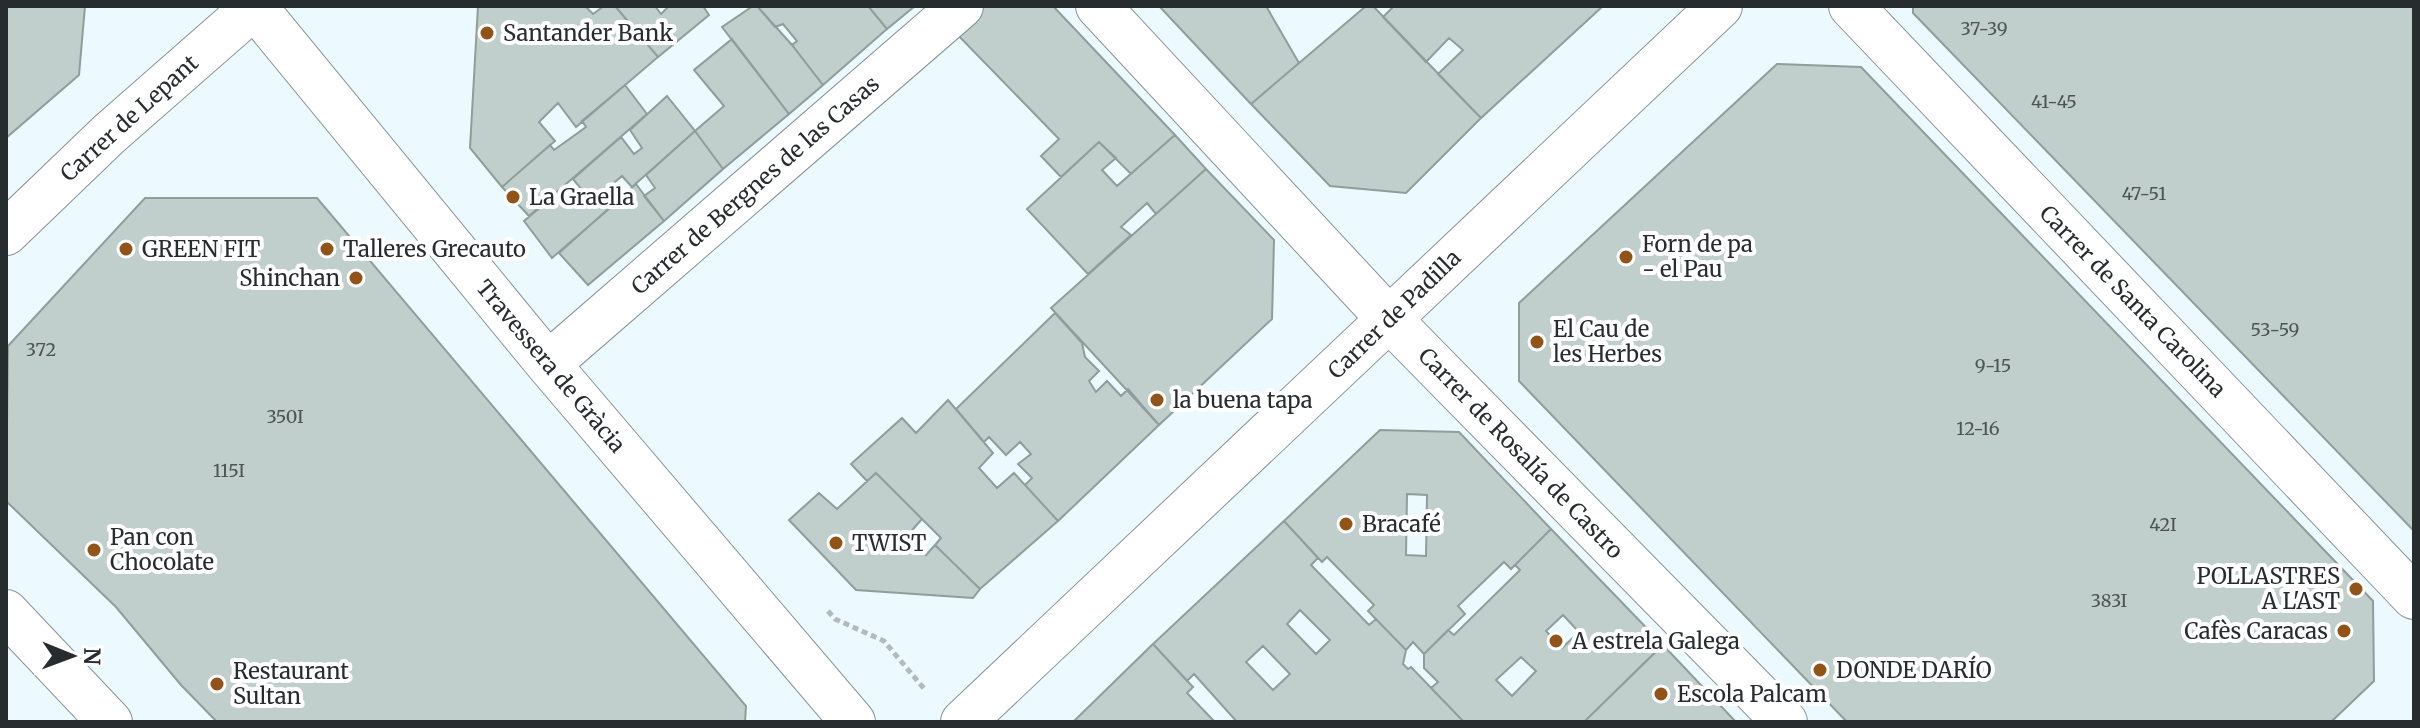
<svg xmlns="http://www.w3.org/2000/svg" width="2420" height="728" viewBox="0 0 2420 728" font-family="Merriweather,serif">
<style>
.building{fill:#c0cecc;stroke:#909d9b;stroke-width:2;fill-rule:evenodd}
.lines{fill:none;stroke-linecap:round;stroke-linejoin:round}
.street-casing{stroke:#879398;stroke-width:46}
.secondary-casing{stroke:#879398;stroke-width:46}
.path{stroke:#b1bbbf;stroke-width:5;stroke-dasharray:6 4;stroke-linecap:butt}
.street{stroke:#fff;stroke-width:44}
.secondary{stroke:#fff;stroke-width:44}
.poi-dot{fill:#915318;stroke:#fff;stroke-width:3}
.labels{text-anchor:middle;stroke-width:8;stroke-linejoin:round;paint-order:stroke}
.number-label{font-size:18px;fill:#4d5456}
.poi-label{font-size:22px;fill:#272c2e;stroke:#fff;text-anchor:start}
.street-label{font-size:22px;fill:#272c2e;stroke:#fff}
</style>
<rect width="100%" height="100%" fill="#ecf9fe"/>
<!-- building -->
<path class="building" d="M6,6H85L79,75L6,138Z
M478,6H585L593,14L604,6H615L658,57L576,127L558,103L539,122L555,141L502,187L470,148Z
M615,6H655L661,14L669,6H703L709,15L658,57Z
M753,6H757L792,45L823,85L789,114L722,27Z
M757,6H868L887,29L823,85L792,45L797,41L783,24L775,27Z
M868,6H915L887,29Z
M976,6H1053L1175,135L1131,174L1099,142L1061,177L1041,156L1059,139L951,28Z
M1159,6H1266L1299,63L1251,104Z
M1366,6H1373L1481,118L1406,193L1330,186L1251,104Z
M1394,6H1603L1481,118L1438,74L1463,50L1449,38L1426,62L1383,17Z
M1913,6H2414V531L1913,13Z
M732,39L789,114L723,169L695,131L724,106L694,70Z
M1777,64L1861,67L2373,601L2374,681L2331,722H1847L1519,381V303Z
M625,85L647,114L529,216L502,187L550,145L554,150L586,127L582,121Z
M667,96L695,131L632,187L622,176L608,188L618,201L552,258L524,221L567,185L581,202L586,195L573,179L621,137L634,154L642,148L630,130Z
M695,131L723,169L664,221L644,196L655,188L646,175Z
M1175,135L1206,169L1156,214L1147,203L1121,227L1131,235L1088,274L1027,209L1099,142L1116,158L1102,170L1117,186Z
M1206,169L1274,240L1272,319L1159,425L1051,308Z
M636,184L664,221L588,285L559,253Z
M145,198H317L746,706L745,722H217L181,685L116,607L6,501L8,346Z
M1055,313L1082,343L1085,357L1099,371L1089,381L1096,392L1107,381L1121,396L1128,389L1159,425L1058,521L1025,485L1032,478L1018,464L1031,454L1020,442L1006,455L989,437L984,442L956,409Z
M948,400L993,453L979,468L997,488L1014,473L1058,521L980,589L935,545L941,538L876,473L867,481L851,464L902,418L916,433Z
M1380,430L1459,432L1551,529L1511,569L1504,562L1458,606L1465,614L1424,654L1413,642L1406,650L1368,611L1374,605L1327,557L1322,562L1284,521ZM1407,494L1427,495L1426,556L1406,555Z
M876,473L922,519L906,537L926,555L935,545L980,589L973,598L856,590L789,520L819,493L837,509Z
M1284,521L1318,558L1311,565L1369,625L1376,619L1406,650L1403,664L1408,669L1411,667L1464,722H1237L1194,674L1187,681L1153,644ZM1300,610L1330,640L1316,654L1287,624ZM1263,646L1290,674L1273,690L1246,662Z
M1551,529L1663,645L1584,722H1464L1431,688L1438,682L1424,668V654L1448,630L1454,635L1520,570L1515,565ZM1563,615L1579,632L1562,648L1546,631ZM1521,657L1536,671L1512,696L1496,680Z
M1153,644L1193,687L1187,693L1215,722H1073Z
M1663,645L1736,722H1584L1642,665Z"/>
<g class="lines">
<defs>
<path id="street" d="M254,6L548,364L853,722
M1098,6L1389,319L1785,722
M1851,6L2414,597
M548,364L961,6"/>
<path id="secondary" d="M6,233L109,134L255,6
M6,612L110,722
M963,722L1720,6"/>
</defs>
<!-- street casing -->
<use href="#street" class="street-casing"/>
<!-- secondary casing -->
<use href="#secondary" class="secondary-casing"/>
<!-- path -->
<path class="path" d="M828,611L835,619L884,641L926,691"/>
<!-- street -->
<use href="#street" class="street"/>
<!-- secondary -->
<use href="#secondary" class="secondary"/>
</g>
<!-- markers -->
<g class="poi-dot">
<circle cx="487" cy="33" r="8"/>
<circle cx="513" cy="197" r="8"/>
<circle cx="126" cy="249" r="8"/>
<circle cx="327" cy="249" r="8"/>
<circle cx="1626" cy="257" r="8"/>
<circle cx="356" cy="278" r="8"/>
<circle cx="1537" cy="342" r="8"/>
<circle cx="1157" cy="400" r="8"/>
<circle cx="1346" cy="524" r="8"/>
<circle cx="836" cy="543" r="8"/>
<circle cx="94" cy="550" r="8"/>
<circle cx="2356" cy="589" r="8"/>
<circle cx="2344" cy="631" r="8"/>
<circle cx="1556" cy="641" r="8"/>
<circle cx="1820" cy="670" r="8"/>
<circle cx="217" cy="684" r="8"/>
<circle cx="1661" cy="694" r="8"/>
</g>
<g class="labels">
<!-- number labels -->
<g class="number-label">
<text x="1984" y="35">37-39</text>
<text x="2054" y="108">41-45</text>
<text x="2144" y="200">47-51</text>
<text x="2275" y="336">53-59</text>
<text x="41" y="356">372</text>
<text x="1993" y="372">9-15</text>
<text x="285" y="423">350I</text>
<text x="1978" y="435">12-16</text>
<text x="229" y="477">115I</text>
<text x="2163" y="531">42I</text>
<text x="2109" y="607">383I</text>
</g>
<!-- poi labels -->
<g class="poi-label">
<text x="503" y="41">Santander Bank</text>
<text x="529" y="205">La Graella</text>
<text x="1642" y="252">Forn de pa<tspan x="1642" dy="25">- el Pau</tspan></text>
<text x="142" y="257">GREEN FIT</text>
<text x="343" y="257">Talleres Grecauto</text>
<text x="340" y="286" text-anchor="end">Shinchan</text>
<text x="1553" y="337">El Cau de<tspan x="1553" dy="25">les Herbes</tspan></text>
<text x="1173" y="408">la buena tapa</text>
<text x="1362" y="532">Bracafé</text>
<text x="110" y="545">Pan con<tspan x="110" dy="25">Chocolate</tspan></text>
<text x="852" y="551">TWIST</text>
<text x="2340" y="584" text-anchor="end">POLLASTRES<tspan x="2340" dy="25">A L'AST</tspan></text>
<text x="2328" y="639" text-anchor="end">Cafès Caracas</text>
<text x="1572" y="649">A estrela Galega</text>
<text x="1836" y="678">DONDE DARÍO</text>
<text x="233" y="679">Restaurant<tspan x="233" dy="25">Sultan</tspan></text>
<text x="1677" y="702">Escola Palcam</text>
</g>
<!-- street labels -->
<g class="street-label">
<text transform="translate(129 118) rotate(-42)" y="8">Carrer de Lepant</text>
<text transform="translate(755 185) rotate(-41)" y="8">Carrer de Bergnes de las Casas</text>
<text transform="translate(2133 301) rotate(46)" y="8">Carrer de Santa Carolina</text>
<text transform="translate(1394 314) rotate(-44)" y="8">Carrer de Padilla</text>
<text transform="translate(551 366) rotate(50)" y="8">Travessera de Gràcia</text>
<text transform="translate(1521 453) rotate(46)" y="8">Carrer de Rosalía de Castro</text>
</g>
</g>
<!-- border -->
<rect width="2420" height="728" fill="none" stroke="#272c2e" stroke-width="16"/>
<!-- north arrow -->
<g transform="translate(72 656) rotate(91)" stroke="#ffffff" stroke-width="6" paint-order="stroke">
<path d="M0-6L14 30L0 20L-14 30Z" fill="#272c2e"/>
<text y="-12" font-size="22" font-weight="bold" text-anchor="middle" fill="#272c2e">N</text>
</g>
</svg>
